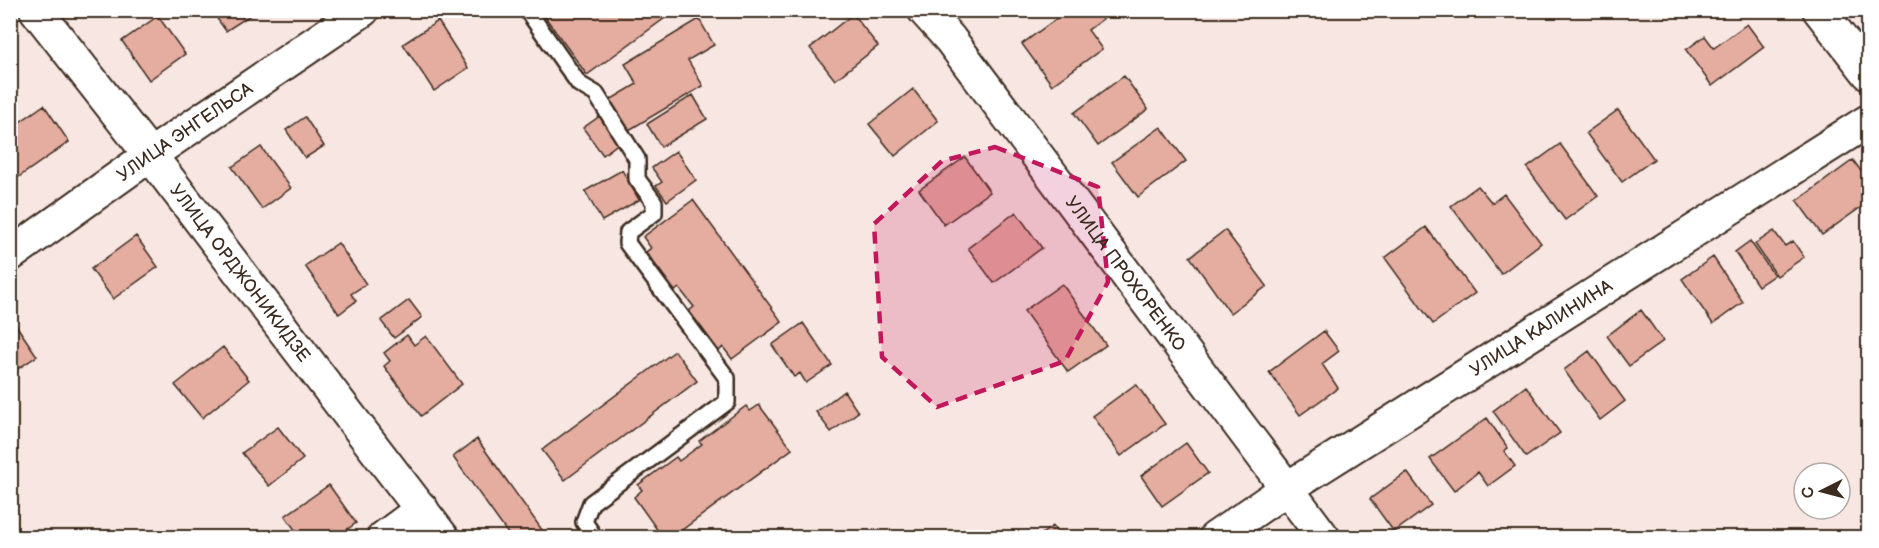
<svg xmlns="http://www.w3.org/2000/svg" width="1879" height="548" viewBox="0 0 1879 548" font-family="'Balsamiq Sans',sans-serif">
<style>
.building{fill:#e5aca0;stroke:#3b2a1e;stroke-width:1.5}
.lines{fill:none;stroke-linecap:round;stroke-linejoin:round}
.service-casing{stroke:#3b2a1e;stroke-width:20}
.minor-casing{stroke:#3b2a1e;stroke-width:36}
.service{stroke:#fff;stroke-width:15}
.minor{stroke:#fff;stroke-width:32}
.marked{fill:#c2185b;fill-opacity:0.2;stroke:#c2185b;stroke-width:4.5;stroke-dasharray:12 8;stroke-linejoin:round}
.labels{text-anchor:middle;stroke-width:4.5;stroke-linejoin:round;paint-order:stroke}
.street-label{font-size:18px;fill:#3b2a1e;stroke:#fff}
</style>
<rect width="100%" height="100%" fill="#f7e6e2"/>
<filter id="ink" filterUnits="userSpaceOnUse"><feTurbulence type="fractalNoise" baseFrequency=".0167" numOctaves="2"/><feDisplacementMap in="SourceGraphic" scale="12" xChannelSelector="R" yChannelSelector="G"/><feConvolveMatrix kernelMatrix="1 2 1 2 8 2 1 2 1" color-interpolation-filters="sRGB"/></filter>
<g filter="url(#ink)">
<!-- building -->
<path class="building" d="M211,10H250L252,14L226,31Z
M540,10H676L587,75Z
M993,10H1008L998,18Z
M1068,10H1115L1088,30L1102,49L1052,85L1022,44Z
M853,14L878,46L835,80L810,48Z
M158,16L185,54L149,80L122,41Z
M699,19L714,45L688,60L703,86L629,130L610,100L637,84L625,64Z
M438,21L468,68L434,91L403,44Z
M1747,24L1764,47L1712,86L1686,50L1705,36L1714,48Z
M1124,76L1148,109L1098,146L1074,113Z
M913,89L938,121L895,156L869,124Z
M693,95L707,119L661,147L647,124Z
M44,105L69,142L10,183V129Z
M1618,110L1654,159L1622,182L1586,133Z
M600,116L620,142L603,155L583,128Z
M305,117L324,146L305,158L286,130Z
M1161,127L1186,161L1138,197L1112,162Z
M1560,144L1598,196L1565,220L1527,168Z
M261,147L291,188L262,209L232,167Z
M676,151L696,180L667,201L656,186L662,182L652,168Z
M965,157L990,192L944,225L919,190Z
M1853,160L1868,181V202L1822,235L1797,201Z
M622,170L639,200L602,221L585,191Z
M1478,186L1492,203L1504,194L1541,243L1501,274L1451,206Z
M693,200L782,322L732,359L723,347L719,351L689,311L694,307L679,288L675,291L646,252L651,248L643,237Z
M1016,212L1042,248L994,283L968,248Z
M1426,227L1475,293L1433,324L1385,258Z
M1225,230L1267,286L1230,313L1190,257Z
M1774,231L1785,246L1793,241L1804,257L1777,276L1755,244Z
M136,236L158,267L113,299L91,269Z
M1750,241L1774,275L1758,286L1735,252Z
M338,243L366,284L351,294L356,301L339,314L305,266Z
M1713,257L1743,302L1713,324L1682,279Z
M1062,284L1106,345L1068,372L1024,311Z
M409,300L422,317L394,338L381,321Z
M1641,310L1663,341L1629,366L1607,336Z
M803,323L832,365L806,383L800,373L794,377L772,345Z
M16,325L37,356L10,374V329Z
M1324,331L1339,351L1322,364L1338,388L1300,415L1269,372Z
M407,335L414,345L426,336L462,384L421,416L384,366L390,361L384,353Z
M223,347L249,380L202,418L175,385Z
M675,351L697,381L565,480L542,450Z
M1589,351L1625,401L1600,420L1564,370Z
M1136,384L1165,424L1121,456L1092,416Z
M1526,386L1560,433L1526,457L1493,411Z
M844,391L858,412L831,432L816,412Z
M759,405L792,449L671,538H663L634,497L642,490L638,485L676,457L679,461L702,444L699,441L746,406L750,411Z
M1487,418L1508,448L1504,451L1515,466L1488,486L1478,472L1454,491L1430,459Z
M278,427L303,459L269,486L242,453Z
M477,439L545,534L540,538H511L453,457Z
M1186,443L1208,473L1162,506L1141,476Z
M1407,472L1431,505L1394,532L1370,499Z
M329,485L356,523L335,538H301L285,516Z
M1053,526L1061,538H1036Z"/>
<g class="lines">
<defs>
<path id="service" d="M527,10L579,84L596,94L637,159V179L654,202V213L628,232L627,243L727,378V402L591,503L584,522L595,538"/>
<g id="minor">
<path id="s1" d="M36,10L150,155L443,538"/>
<path id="s2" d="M924,10L950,39L1324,538"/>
<path d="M1819,10L1868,73"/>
<path id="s3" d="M10,255L150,155L363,10"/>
<path d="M383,538L422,509"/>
<path id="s4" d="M1215,538L1286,489L1868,121"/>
</g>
</defs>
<!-- service casing -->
<use href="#service" class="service-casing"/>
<!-- minor casing -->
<use href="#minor" class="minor-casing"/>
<!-- service -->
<use href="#service" class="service"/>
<!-- minor -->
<use href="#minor" class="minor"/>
</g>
</g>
<!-- marked area -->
<path class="marked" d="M995,147L1098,187L1108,282L1065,361L937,407L882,357L874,224L942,161Z"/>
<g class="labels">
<!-- street labels -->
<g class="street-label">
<text dy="6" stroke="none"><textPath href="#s3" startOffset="214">УЛИЦА ЭНГЕЛЬСА</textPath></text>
<text dy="6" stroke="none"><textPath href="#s1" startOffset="333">УЛИЦА ОРДЖОНИКИДЗЕ</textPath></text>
<text dy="6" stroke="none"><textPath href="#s2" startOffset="332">УЛИЦА ПРОХОРЕНКО</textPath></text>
<text dy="6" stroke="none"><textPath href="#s4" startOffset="388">УЛИЦА КАЛИНИНА</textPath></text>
</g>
</g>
<!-- margin -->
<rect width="1879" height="548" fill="none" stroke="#fff" stroke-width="36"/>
<rect x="18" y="18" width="1843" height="512" fill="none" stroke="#3b2a1e" stroke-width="2" filter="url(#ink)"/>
<!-- north arrow -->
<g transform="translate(1822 491) rotate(264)"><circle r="28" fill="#ffffff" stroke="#b1aaa5" stroke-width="1.5"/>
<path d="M0-4.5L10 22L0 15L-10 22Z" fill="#3b2a1e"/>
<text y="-9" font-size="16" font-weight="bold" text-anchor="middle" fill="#3b2a1e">С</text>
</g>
</svg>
